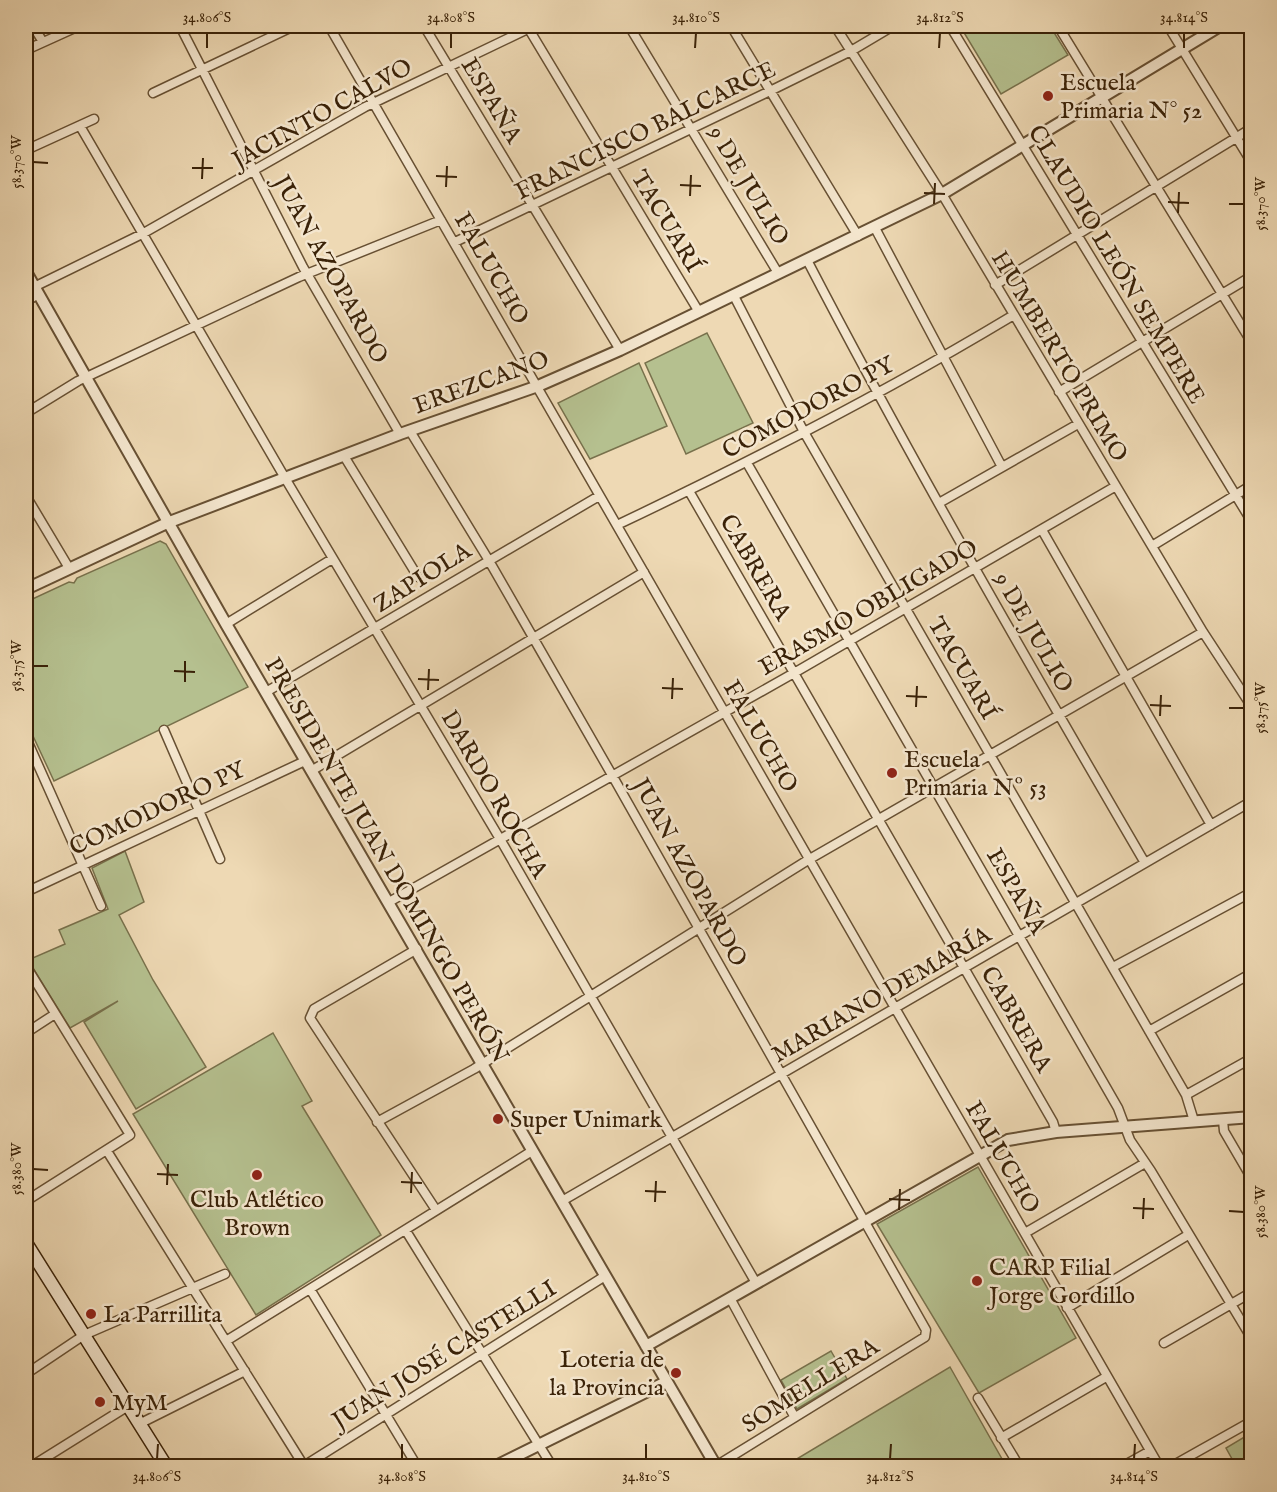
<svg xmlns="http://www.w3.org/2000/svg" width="1277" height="1492" viewBox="0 0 1277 1492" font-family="'IM FELL English',serif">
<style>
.green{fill:#b5c08f;stroke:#78714c;stroke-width:1.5}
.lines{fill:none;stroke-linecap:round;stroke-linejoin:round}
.minor-casing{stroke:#675033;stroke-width:11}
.tertiary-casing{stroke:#675033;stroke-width:14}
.secondary-casing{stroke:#3a2208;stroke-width:15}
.minor{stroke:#f4e6ce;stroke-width:8}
.tertiary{stroke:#f4e6ce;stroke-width:10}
.secondary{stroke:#f4e6ce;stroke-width:12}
.ticks{fill:none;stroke:#3a2208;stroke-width:2}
.poi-dot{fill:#8f2418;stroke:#f4e6ce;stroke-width:2}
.labels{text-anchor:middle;stroke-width:5;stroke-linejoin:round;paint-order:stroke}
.poi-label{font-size:24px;fill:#3a2208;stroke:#f4e6ce;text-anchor:start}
.street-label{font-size:24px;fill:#3a2208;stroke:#f4e6ce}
.neatline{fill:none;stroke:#3a2208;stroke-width:2}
.ticks-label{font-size:15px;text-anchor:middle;fill:#3a2208}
</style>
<rect width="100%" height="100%" fill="#eed9b4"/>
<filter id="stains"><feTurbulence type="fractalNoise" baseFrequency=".00333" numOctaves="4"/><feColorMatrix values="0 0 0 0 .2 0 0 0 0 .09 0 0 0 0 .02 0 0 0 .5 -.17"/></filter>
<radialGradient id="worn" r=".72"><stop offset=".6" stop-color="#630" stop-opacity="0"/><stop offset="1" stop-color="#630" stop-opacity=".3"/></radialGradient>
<!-- green -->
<path class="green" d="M960,26H1050L1068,55L1001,94Z
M707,333L753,423L686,454L645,363Z
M639,363L667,426L590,459L558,403Z
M160,541L166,544L248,687L54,781L26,721V602L69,582L74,583L77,578Z
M125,851L144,902L119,915L153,980L206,1067L136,1109L84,1022L118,1001L70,1028L28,960L65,944L59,930L108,909L92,868Z
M273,1033L312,1101L302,1106L381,1235L256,1315L133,1114Z
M978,1167L1076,1338L979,1393L877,1224Z
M831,1351L847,1379L797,1409L781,1380Z
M950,1367L1006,1466H785Z
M1251,1433V1466H1236L1226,1448Z"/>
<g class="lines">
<defs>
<path id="minor" d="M33,26L43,42
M180,26L303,267L400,434
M329,26L1159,1466
M424,26L620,350
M527,26L699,312
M629,26L778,273
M731,26L858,236
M835,26L942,194L1203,632L1252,707
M950,26L1252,522
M1058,26L1252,343
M1168,26L1252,163
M26,50L79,26
M153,93L294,26
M80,126L285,478L500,839L756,1283
M26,150L94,119
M875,228L1002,467
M455,242L770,91L851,51L893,26
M807,260C913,464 1029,664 1145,863
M995,285L1252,128
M34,287L142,234L365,107L534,26
M734,296L804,432L1186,1095L1194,1121
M26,302L38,294
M1059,392L1252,276
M26,413L78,381L299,277L441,220
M410,431L488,559L612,775L926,1330L925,1337L716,1466
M344,456L418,577
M747,463L1118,1108L1130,1140L1151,1171L1252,1339
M689,491L1053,1122L1056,1132
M26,496L69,568
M939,503L1078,424
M617,525C752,461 884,393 1012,316
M1042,530L1211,825
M1152,546L1252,485
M226,624L332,559
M266,692L599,496
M164,730L220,859
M26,738L101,906
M311,771L644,572
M26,892L305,761
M389,902L794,673L1116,486
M417,949L314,1009L310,1018L436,1210
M26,966L130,1135L26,1201
M1113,967L1252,892
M1149,1031L1252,973
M26,1033L55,1014
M1186,1095L1252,1058
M1223,1120L1224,1131L1252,1179
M377,1122L474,1069L808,860L1203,632
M107,1151L304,1466
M562,1201L1252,801
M406,1231L552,1466
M1025,1233L1145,1163
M310,1289L417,1466
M730,1298L794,1416
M1067,1308L1188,1235
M226,1341L532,1151
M1164,1343L1252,1292
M26,1374L84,1335L225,1274
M978,1398L1019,1466
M139,1424L245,1371
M1001,1438L1106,1377
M32,1466L128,1406
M304,1466L605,1276
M1123,1466L1150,1451
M1172,1466L1252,1421"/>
<path id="tertiary" d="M26,272L226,624L716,1466
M26,589L167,523L400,434L538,386L620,350L942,194L1220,26
M646,1346L1008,1140L1056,1132L1252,1117
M496,1466L666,1382"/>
<path id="secondary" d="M26,1243L166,1466"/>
</defs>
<!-- minor casing -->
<use href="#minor" class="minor-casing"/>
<!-- tertiary casing -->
<use href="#tertiary" class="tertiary-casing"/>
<!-- secondary casing -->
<use href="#secondary" class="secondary-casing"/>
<!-- minor -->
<use href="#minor" class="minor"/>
<!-- tertiary -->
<use href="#tertiary" class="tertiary"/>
<!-- secondary -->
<use href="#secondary" class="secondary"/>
</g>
<!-- ticks -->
<path class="ticks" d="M207,48V33M451,48V33M695,48L696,33M939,48L940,33M1184,48V33M33,162L48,163M192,168H213M436,176L457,177M202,179L203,158M680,185L701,186M446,187L447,166M924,193L945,194M690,196L691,175M1168,202L1189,203M934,204L935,183M1229,204H1244M1178,213L1179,192M33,666H48M174,671L195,672M418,679L439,680M185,682V661M662,688L683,689M428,690L429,669M906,696L927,697M672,699L673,678M1150,705L1171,706M916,707L917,686M1229,708H1244M1160,716L1161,695M33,1169L48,1170M157,1174L178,1175M401,1182L422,1183M167,1185L168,1164M645,1191L666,1192M411,1193L412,1172M889,1199L910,1200M655,1202L656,1181M1133,1208L1154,1209M899,1210L900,1189M1229,1211L1244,1212M1143,1219L1144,1198M157,1459L158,1444M402,1459V1444M646,1459V1444M890,1459L891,1444M1134,1459L1135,1444"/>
<!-- markers -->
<g class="poi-dot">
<circle cx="1048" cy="96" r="6"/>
<circle cx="892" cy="773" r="6"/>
<circle cx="498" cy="1119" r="6"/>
<circle cx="257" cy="1175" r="6"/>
<circle cx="977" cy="1281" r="6"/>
<circle cx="91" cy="1314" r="6"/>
<circle cx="676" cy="1373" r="6"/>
<circle cx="100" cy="1402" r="6"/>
</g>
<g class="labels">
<!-- poi labels -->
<g class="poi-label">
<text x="1060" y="90">Escuela<tspan x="1060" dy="28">Primaria N° 52</tspan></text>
<text x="904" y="767">Escuela<tspan x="904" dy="28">Primaria Nº 53</tspan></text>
<text x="510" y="1127">Super Unimark</text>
<text x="257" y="1207" text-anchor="middle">Club Atlético<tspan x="257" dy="28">Brown</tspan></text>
<text x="989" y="1275">CARP Filial<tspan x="989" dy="28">Jorge Gordillo</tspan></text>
<text x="103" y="1322">La Parrillita</text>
<text x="664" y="1367" text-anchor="end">Loteria de<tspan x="664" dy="28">la Provincia</tspan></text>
<text x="112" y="1410">MyM</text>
</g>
<!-- street labels -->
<g class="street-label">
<text transform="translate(492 100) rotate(59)" y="8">ESPAÑA</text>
<text transform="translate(322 113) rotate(-29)" y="8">JACINTO CALVO</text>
<text transform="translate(645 130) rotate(-26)" y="8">FRANCISCO BALCARCE</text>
<text transform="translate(749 185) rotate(59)" y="8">9 DE JULIO</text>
<text transform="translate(667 221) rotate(59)" y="8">TACUARÍ</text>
<text transform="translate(1117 264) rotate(59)" y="8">CLAUDIO LEÓN SEMPERE</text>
<text transform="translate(492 268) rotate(60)" y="8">FALUCHO</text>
<text transform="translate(331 269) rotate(61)" y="8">JUAN AZOPARDO</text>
<text transform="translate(1060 356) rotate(59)" y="8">HUMBERTO PRIMO</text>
<text transform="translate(481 382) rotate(-20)" y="8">EREZCANO</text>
<text transform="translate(808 407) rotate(-28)" y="8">COMODORO PY</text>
<text transform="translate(756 567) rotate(60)" y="8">CABRERA</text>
<text transform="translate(422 577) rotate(-32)" y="8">ZAPIOLA</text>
<text transform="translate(868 607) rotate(-30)" y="8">ERASMO OBLIGADO</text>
<text transform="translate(1034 632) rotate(60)" y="8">9 DE JULIO</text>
<text transform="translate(963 668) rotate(60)" y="8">TACUARÍ</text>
<text transform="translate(761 736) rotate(60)" y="8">FALUCHO</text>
<text transform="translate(495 794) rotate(60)" y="8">DARDO ROCHA</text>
<text transform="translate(157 808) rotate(-25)" y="8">COMODORO PY</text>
<text transform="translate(387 860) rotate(60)" y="8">PRESIDENTE JUAN DOMINGO PERÓN</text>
<text transform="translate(690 872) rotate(61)" y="8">JUAN AZOPARDO</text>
<text transform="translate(1017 891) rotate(60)" y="8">ESPAÑA</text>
<text transform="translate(881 994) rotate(-30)" y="8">MARIANO DEMARÍA</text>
<text transform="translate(1017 1019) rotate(60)" y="8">CABRERA</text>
<text transform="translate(1003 1157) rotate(60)" y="8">FALUCHO</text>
<text transform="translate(444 1354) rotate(-32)" y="8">JUAN JOSÉ CASTELLI</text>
<text transform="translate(810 1385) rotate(-32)" y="8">SOMELLERA</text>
</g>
</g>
<!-- margin -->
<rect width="1277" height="1492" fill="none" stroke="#eed9b4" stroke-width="66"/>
<rect x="33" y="33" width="1211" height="1426" class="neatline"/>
<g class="ticks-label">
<text x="207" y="22">34.806°S</text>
<text x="451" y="22">34.808°S</text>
<text x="696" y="22">34.810°S</text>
<text x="940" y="22">34.812°S</text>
<text x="1184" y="22">34.814°S</text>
<text transform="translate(16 162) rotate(-90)" y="5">58.370°W</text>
<text transform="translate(1260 204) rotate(-90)" y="5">58.370°W</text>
<text transform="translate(16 666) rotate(-90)" y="5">58.375°W</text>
<text transform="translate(1260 708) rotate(-90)" y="5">58.375°W</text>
<text transform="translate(16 1169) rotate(-90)" y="5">58.380°W</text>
<text transform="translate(1260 1212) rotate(-90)" y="5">58.380°W</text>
<text x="157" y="1481">34.806°S</text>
<text x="402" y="1481">34.808°S</text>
<text x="646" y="1481">34.810°S</text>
<text x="890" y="1481">34.812°S</text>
<text x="1134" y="1481">34.814°S</text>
</g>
<rect width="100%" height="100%" filter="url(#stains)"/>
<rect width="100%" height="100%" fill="url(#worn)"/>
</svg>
